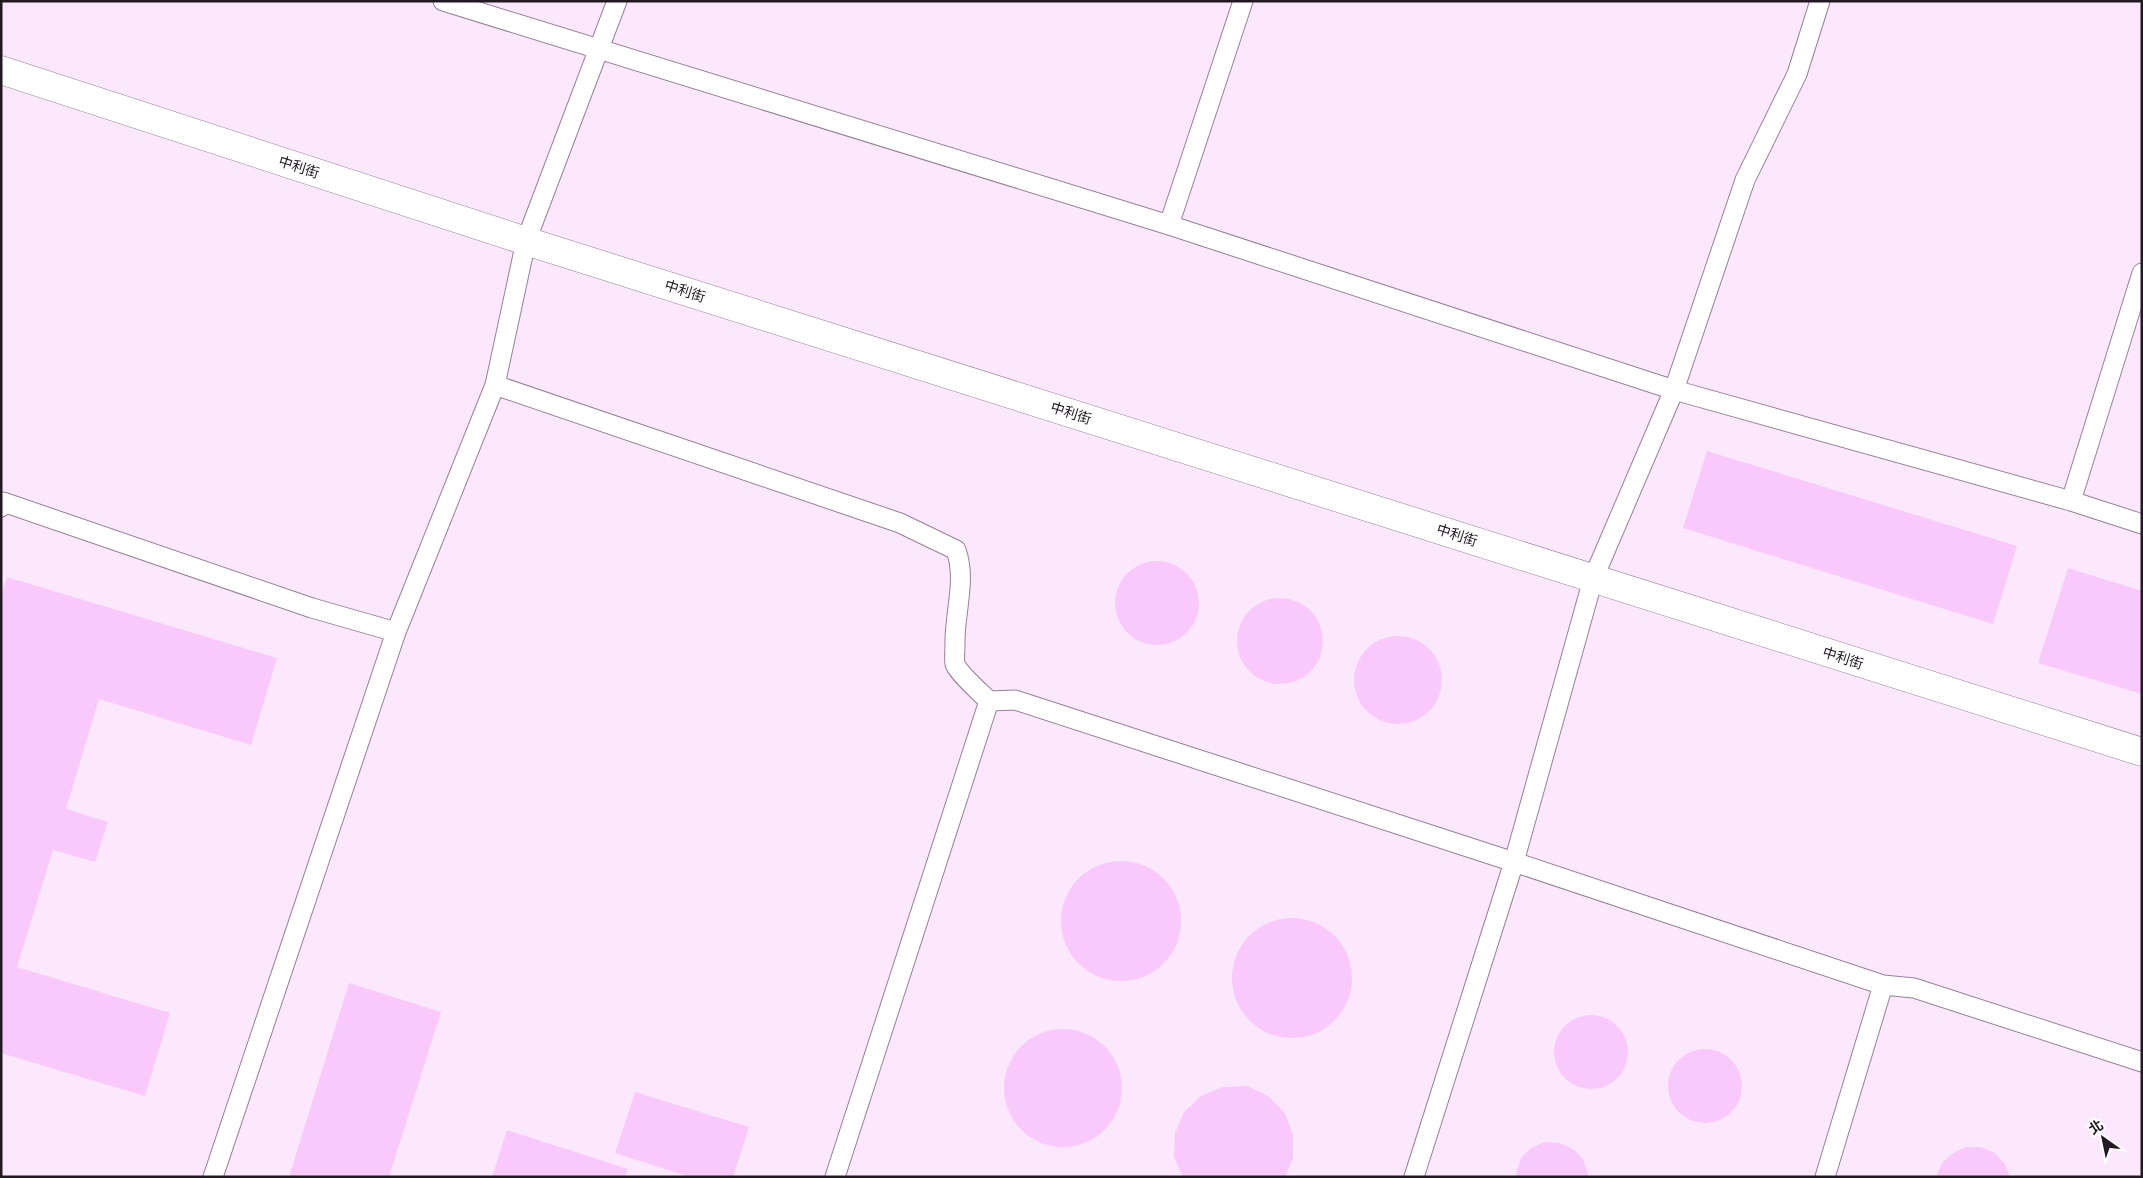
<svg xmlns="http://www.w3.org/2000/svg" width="2143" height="1178" viewBox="0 0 2143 1178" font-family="'IBM Plex Serif','Noto Sans TC',serif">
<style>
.built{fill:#fce8fc}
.building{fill:#fac9fc}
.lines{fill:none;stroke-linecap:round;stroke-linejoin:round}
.lane-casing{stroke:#987f98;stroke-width:21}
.street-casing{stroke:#987f98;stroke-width:29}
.lane{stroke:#fff;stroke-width:19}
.street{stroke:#fff;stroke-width:28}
.labels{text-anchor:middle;stroke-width:4.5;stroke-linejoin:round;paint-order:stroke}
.street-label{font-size:14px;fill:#221923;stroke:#fff}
</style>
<rect width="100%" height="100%" fill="#fff4ff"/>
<!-- built -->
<path class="built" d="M1,1H2142V1177H1Z"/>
<!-- building -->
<path class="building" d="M1707,451L2017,546L1993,624L1683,528Z
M1115 603a42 42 0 1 1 84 0a42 42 0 1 1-84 0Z
M2068,568L2142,591V694L2038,663Z
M7,577L277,658L251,745L99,699L66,809L108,822L95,862L53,850L17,967L170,1013L145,1096L1,1053V596Z
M1237 641a43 43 0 1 1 86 0a43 43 0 1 1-86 0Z
M1354 680a44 44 0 1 1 88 0a44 44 0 1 1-88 0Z
M1061 921a60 60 0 1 1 120 0a60 60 0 1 1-120 0Z
M1232 978a60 60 0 1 1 120 0a60 60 0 1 1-120 0Z
M349,983L441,1012L389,1177H289Z
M1554 1052a37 37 0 1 1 74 0a37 37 0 1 1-74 0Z
M1004 1088a59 59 0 1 1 118 0a59 59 0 1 1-118 0Z
M1668 1086a37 37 0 1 1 74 0a37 37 0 1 1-74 0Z
M1247,1086L1268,1096L1285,1113L1293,1135V1158L1285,1177H1183L1174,1157L1175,1133L1184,1112L1201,1096L1223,1087Z
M635,1092L749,1127L733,1177H690L615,1153Z
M507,1130L628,1169L625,1177H492Z
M1545,1142L1560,1143L1573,1149L1583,1159L1589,1177H1515L1521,1158L1531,1148Z
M1966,1147H1981L1995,1153L2005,1164L2010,1177H1936L1942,1163L1953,1153Z"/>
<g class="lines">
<defs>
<path id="lane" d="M443,1L1169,225L1674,390L2071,501L2142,524
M1169,225L1243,1
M495,385L900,523L956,550C967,580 954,614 955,645C955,650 954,659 955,664C959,674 981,693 989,701L1015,700L1514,862L1883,985L1914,988L2142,1062
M2071,501L2142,273
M1,507L3,502L312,608L396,632
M213,1177L396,632L495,385L526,241L617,1
M835,1177L989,701
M1414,1177L1514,862L1593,579L1674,390L1745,180L1797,74L1820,1
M1825,1177L1883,985"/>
<path id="street" d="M1,70L526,241L2142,752"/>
</defs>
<!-- lane casing -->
<use href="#lane" class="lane-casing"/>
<!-- street casing -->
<use href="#street" class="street-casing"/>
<!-- lane -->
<use href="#lane" class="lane"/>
<!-- street -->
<use href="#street" class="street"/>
</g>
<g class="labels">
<!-- street labels -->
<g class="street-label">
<text transform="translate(299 167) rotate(18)" y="5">中利街</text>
<text transform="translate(685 291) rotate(18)" y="5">中利街</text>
<text transform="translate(1071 413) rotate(18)" y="5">中利街</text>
<text transform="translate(1457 535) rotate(18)" y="5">中利街</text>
<text transform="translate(1843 658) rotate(18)" y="5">中利街</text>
</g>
</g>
<!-- border -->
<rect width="2143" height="1178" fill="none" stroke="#221923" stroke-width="5"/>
<!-- north arrow -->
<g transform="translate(2103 1138) rotate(327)" stroke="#ffffff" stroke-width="4" paint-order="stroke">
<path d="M0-4L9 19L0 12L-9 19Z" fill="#221923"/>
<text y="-8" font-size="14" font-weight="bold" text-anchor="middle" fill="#221923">北</text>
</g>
</svg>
